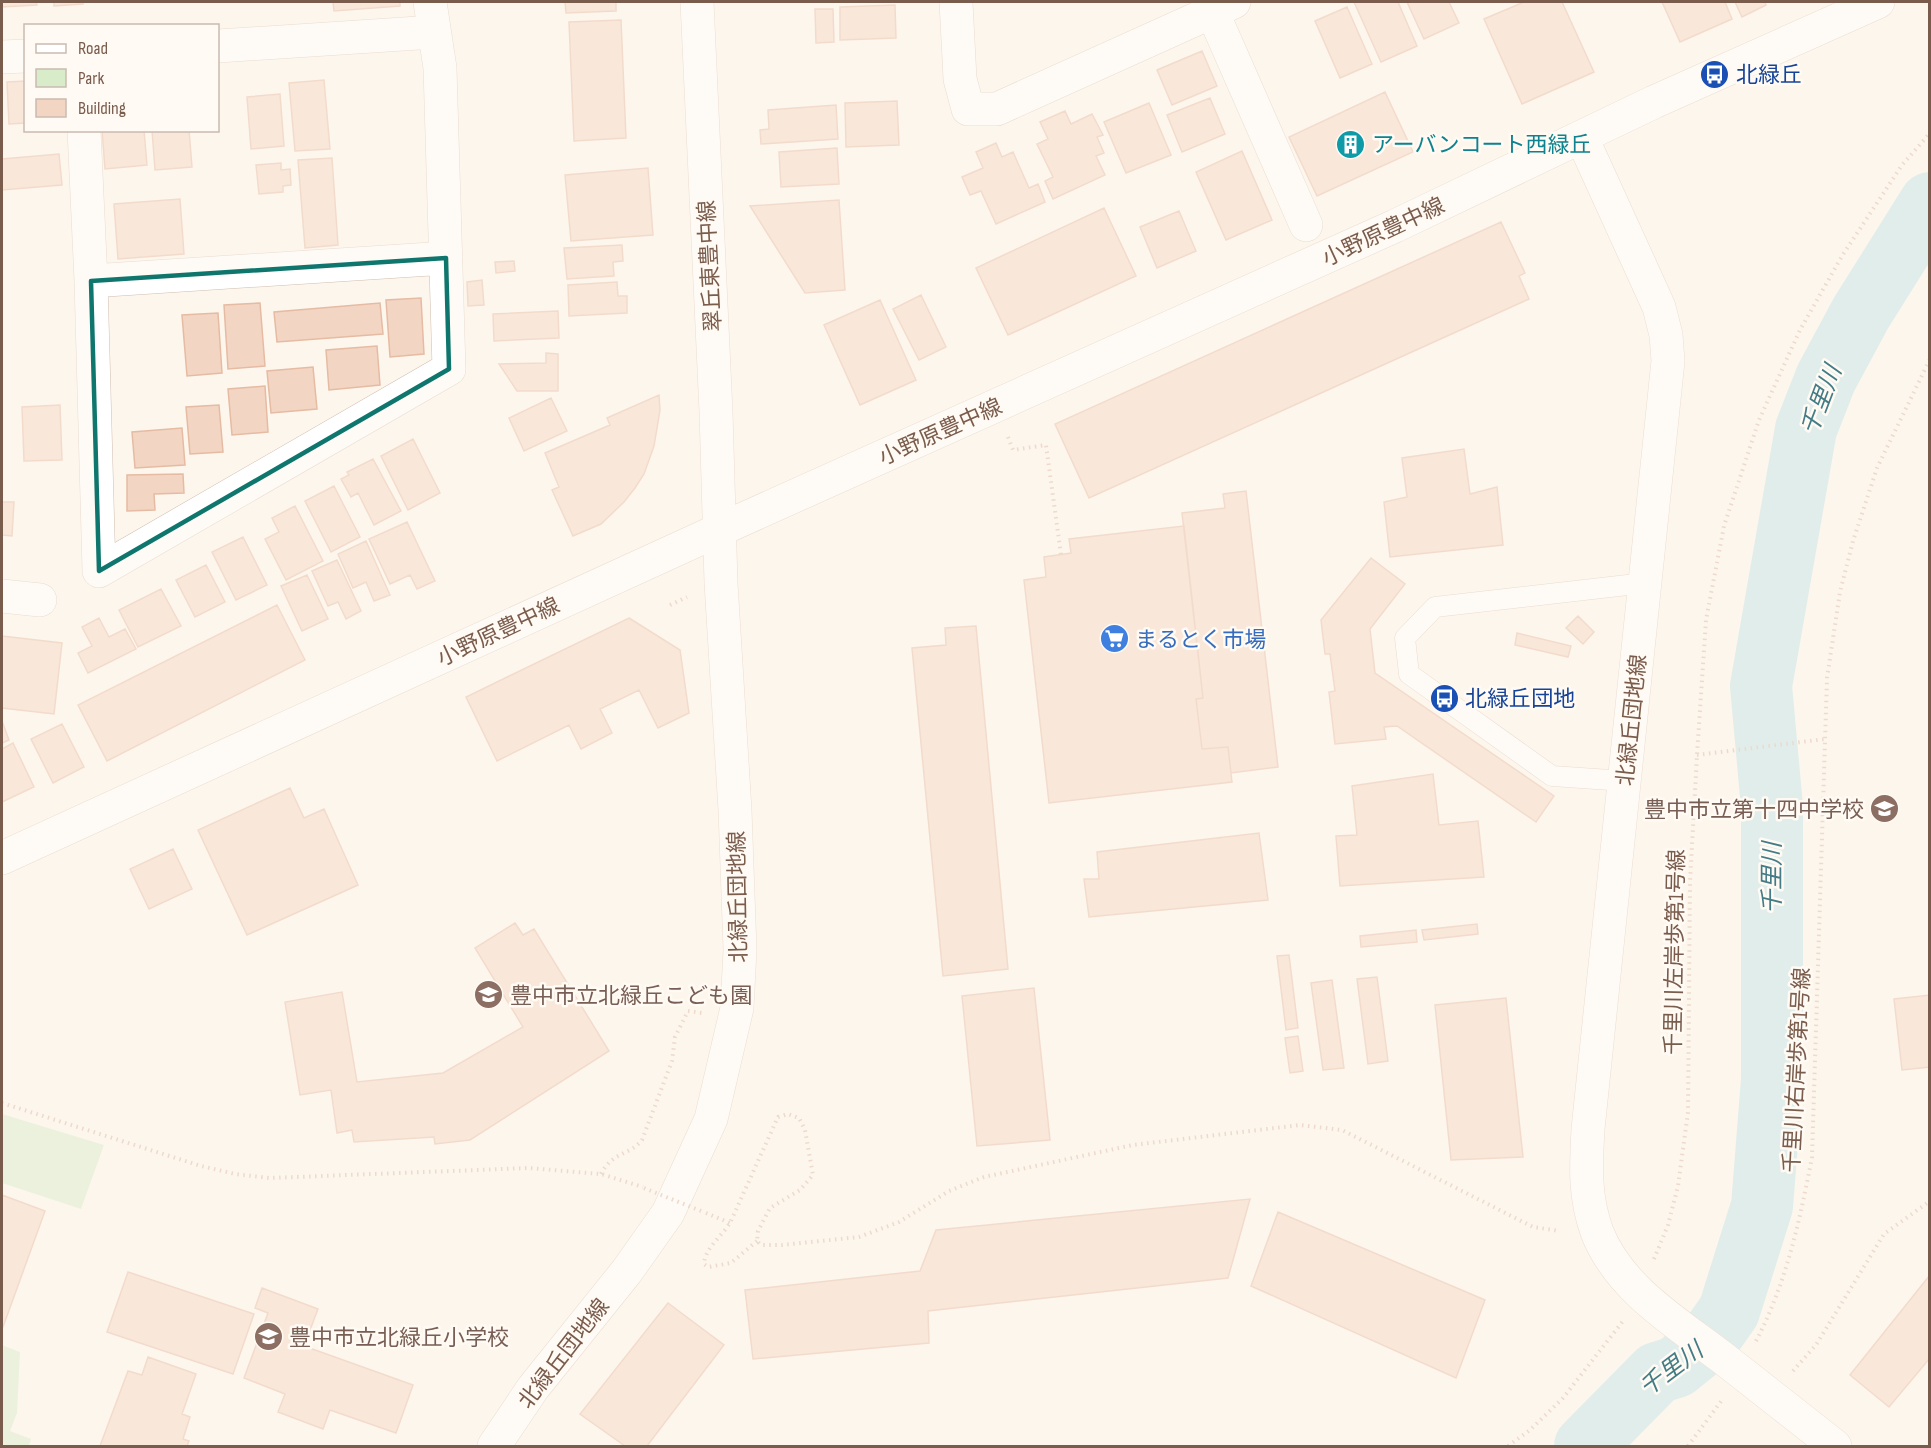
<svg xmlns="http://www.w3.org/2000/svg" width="1931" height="1448" viewBox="0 0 1931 1448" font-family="'Sofia Sans Condensed','Noto Sans JP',sans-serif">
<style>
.green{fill:#d8ecc9}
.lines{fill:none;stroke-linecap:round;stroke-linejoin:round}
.river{stroke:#bfe3e8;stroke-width:62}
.building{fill:#f3d5c3;stroke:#e6bba3;stroke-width:1.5}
.lane-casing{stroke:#d1beb0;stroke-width:21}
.street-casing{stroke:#d1beb0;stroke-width:34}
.secondary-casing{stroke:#d6c0b0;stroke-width:34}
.path{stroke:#d9b8a5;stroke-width:4;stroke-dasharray:1.5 4.5;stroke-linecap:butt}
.lane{stroke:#fff;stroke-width:20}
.street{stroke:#fff;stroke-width:33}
.secondary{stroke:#fff;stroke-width:33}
.path-bridge{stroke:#d9b8a5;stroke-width:4;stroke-dasharray:1.5 4.5;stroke-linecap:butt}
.marked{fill:none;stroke:#0f766e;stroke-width:4.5;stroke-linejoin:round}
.labels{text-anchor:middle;stroke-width:5;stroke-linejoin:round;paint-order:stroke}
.transit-label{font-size:22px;fill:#164399;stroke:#fffaf3;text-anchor:start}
.culture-label{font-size:22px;fill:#0d838f;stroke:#fffaf3;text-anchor:start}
.street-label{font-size:22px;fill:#7a5c4d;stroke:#fffaf3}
.shop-label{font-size:22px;fill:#366cbe;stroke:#fffaf3;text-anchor:start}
.education-label{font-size:22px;fill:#785e54;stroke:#fffaf3;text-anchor:start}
.water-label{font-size:24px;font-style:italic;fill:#437c86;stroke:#fffaf3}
</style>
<rect width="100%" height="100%" fill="#fdf6ec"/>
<!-- green -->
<path class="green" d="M2,1114L104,1145L81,1209L2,1183Z
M2,1345L20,1352L17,1413L10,1431L31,1439L29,1446H2Z"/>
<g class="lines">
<!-- river -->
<path class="river" d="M1585,1446L1657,1373L1676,1367L1708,1341L1729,1311L1762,1206L1772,1080V807L1761,686L1806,429L1826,378L1861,313L1930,203"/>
</g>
<!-- building -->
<path class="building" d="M2,2H36L37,5L2,7Z
M54,2H83V4L54,6Z
M333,2H400V6L334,11Z
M565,2H616V11L566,13Z
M1354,2H1398L1417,46L1381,62Z
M1407,2H1449L1459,23L1424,39Z
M1524,2H1562L1594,72L1522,104L1484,19Z
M1662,2H1725L1732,19L1680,42Z
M1735,2H1765L1766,5L1742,17Z
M895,5L896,38L840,40V7Z
M1347,7L1372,64L1340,78L1315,21Z
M815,9H833L834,42L816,43Z
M621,20L626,138L574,141L569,22Z
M1202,51L1217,86L1172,105L1157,70Z
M324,80L330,149L295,151L289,83Z
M26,81V123L9,124L7,82Z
M1385,92L1413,152L1317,196L1289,137Z
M280,94L284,146L251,149L247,97Z
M1210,98L1225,134L1182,152L1167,115Z
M897,101L899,145L846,147L845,103Z
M1149,103L1171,155L1126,173L1104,122Z
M836,105L838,139L761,144L760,130L769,129L768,110Z
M1065,111L1071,124L1092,114L1103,135L1097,137L1104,153L1096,156L1105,175L1053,199L1045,181L1053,177L1037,144L1048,139L1040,122Z
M102,130H144L147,165L105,169Z
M152,130H189L192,167L155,170Z
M996,143L1002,157L1013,152L1029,188L1038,184L1045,202L996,224L981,191L970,195L962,177L983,168L976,152Z
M837,148L839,184L781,187L779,152Z
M1242,151L1272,220L1226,240L1196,172Z
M59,154L62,185L2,190V159Z
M332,158L338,245L305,248L298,160Z
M281,163V170L290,169L291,185L283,186V192L259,194L256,165Z
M648,168L653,235L571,241L565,175Z
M180,199L184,254L118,259L114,204Z
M839,200L845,290L805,293L750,206Z
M1104,208L1136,276L1008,335L976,268Z
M1179,211L1196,251L1157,268L1140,227Z
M1501,222L1525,273L1519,276L1529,299L1089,498L1055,424Z
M622,245L623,261L613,262L614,276L567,279L564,248Z
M514,261L515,271L496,273L495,262Z
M482,280L484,305L468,306L467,282Z
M617,282L618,296H627V313L569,316L568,285Z
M921,295L946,347L919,360L893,309Z
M421,298L424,354L390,357L386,300Z
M880,300L916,380L860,405L824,325Z
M260,303L265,366L228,369L224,305Z
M380,303L383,334L277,342L274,312Z
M558,311L559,338L494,341L493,314Z
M218,313L222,373L187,376L182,315Z
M377,346L380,385L329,390L326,350Z
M546,353L558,354V391H517L499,364L546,363Z
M313,367L317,409L271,413L267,371Z
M265,386L268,432L232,435L228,389Z
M659,395L660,410L654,446L644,474L635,488L624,502L601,524L573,536L552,490L559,487L545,453L610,425L607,418Z
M551,398L567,431L524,451L509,418Z
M60,405L62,460L24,461L22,407Z
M219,405L223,452L190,454L186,407Z
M182,428L185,465L135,468L132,432Z
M413,439L440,493L408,510L381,456Z
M1464,449L1470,494L1497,487L1503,545L1390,557L1384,502L1407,497L1402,458Z
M373,459L401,511L374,525L358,493L351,497L341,479L349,475L347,472Z
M183,474L184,493L154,494L155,510L127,511V475Z
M334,486L360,537L331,552L305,501Z
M1246,491L1278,767L1231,773L1228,747L1202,749L1196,699L1203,698L1182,513L1225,508L1223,494Z
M2,502H14L12,536L2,535Z
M295,506L323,561L286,580L265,539L279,532L272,518Z
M407,522L435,581L417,589L410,575L390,584L369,539Z
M1184,526L1203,698L1196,699L1202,749L1228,747L1232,782L1049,803L1024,580L1046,577L1044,557L1071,553L1069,539Z
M243,537L267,585L236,600L212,552Z
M366,541L390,595L374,601L366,582L353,588L338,554Z
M1371,558L1405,584L1370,629L1375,673L1554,796L1536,822L1397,726L1384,727L1386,739L1335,744L1329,692L1335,691L1330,654H1325L1321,620Z
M337,560L361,611L346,619L338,602L328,606L312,571Z
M206,565L225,602L195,617L176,580Z
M307,575L328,619L302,631L281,586Z
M161,589L181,626L138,647L119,610Z
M277,605L305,660L107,761L78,705Z
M1578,616L1594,632L1583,644L1566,628Z
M99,618L109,637L125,629L136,649L88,673L78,653L92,646L82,627Z
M629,618L680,650L689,713L658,728L639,690L600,709L612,733L581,749L569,725L497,761L466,697Z
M976,626L1008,969L943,976L912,648L946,645L945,628Z
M1517,633L1571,646L1568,657L1515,645Z
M2,636L62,643L54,714L2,708Z
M2,721L9,740L2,743Z
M62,724L84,767L53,783L31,739Z
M13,743L34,787L2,802V749Z
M1433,774L1439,825L1478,821L1484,877L1340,886L1336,836L1357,835L1352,786Z
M290,788L304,818L324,809L358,885L247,935L198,830Z
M1259,833L1268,900L1089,917L1084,879H1099L1097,852Z
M173,849L192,889L149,909L130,869Z
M515,923L523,935L534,929L609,1051L470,1140L435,1144L434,1137L354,1142L352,1130L337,1133L331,1090L300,1095L285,1002L342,992L357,1082L443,1073L523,1027L475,948Z
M1477,924L1478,934L1424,940L1422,930Z
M1416,930L1417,942L1361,947L1360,936Z
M1289,955L1298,1028L1286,1030L1277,956Z
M1377,977L1388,1061L1368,1064L1357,979Z
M1332,980L1344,1068L1323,1070L1311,983Z
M1034,988L1050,1140L977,1146L962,996Z
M1930,995V1067L1902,1070L1894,999Z
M1506,998L1523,1157L1451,1160L1435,1005Z
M1298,1036L1303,1071L1290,1073L1285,1038Z
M2,1195L45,1211L3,1327H2Z
M1250,1199L1228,1278L928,1311L929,1343L753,1359L745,1290L920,1271L936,1230Z
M1278,1212L1485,1300L1456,1378L1251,1286Z
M128,1272L254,1314L233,1374L107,1332Z
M1930,1275V1358L1889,1407L1850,1375Z
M262,1288L318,1309L304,1346L413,1385L396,1433L330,1410L323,1429L278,1412L285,1394L244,1378L268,1313L255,1308Z
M668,1303L724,1345L647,1446H625L580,1414Z
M148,1357L196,1374L182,1414L190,1417L183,1439L189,1441L187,1446H100L128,1371L142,1375Z"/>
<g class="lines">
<defs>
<path id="lane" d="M1625,781L1552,776L1409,674L1405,638L1435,607L1645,583"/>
<path id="street" d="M956,2L960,79L968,109H997L1234,2
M1212,11L1306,225
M218,46L434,32
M2,57L26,56
M84,130L91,281L99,571L449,369L440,68L430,2
M91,281L446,258
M2,596L40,600"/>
<path id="secondary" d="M1582,138L1659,307L1666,335L1668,361L1588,1129C1586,1166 1584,1196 1597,1232C1620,1291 1681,1325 1728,1362C1764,1390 1799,1418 1835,1446
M2,858L719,530L1395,226L1654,102L1878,2
M494,1446L533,1388L627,1271L668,1213L711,1119L737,1008L740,950L735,810L721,583L716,412L697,2"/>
</defs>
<!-- lane casing -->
<use href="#lane" class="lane-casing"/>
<!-- street casing -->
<use href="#street" class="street-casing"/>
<!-- secondary casing -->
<use href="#secondary" class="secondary-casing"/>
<!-- path -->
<path class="path" d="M1008,437L1013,450L1046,445L1061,555
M670,605L687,597
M1697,755L1825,739
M2,1103L201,1166L235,1174L269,1178L529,1168L601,1174L643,1187
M601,1174C613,1151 629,1156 642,1140L672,1061L675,1037L688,1011L702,1013
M706,1213L730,1223
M757,1241L731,1263L708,1267L704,1264C705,1248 722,1236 730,1223L778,1117L788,1114L799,1118L805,1130L813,1175L800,1190L770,1208L758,1231L757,1241L761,1245H782L859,1237L899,1222L949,1191L984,1177L1133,1145L1300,1125L1342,1130L1533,1227L1560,1231
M1654,1259L1668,1225L1678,1186L1688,1112L1690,882L1697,755L1706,620L1724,526L1759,420L1800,330L1842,256L1902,165L1930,133
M1756,1341C1786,1284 1800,1220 1812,1157L1827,678L1840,592L1853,541L1877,468L1930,359
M1793,1371L1816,1345L1884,1234L1930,1201
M1508,1446L1530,1430L1563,1398L1623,1321
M1688,1446L1722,1400"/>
<!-- lane -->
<use href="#lane" class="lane"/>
<!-- street -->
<use href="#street" class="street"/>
<!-- secondary -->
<use href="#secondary" class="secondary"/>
<!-- path-bridge -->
<path class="path-bridge" d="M644,1188L701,1211"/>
</g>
<!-- marked area -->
<path d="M0 0H1931V1448H0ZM446,258L449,369L99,571L91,281Z" fill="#fdf6ec" fill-opacity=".55" fill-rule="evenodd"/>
<path class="marked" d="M446,258L449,369L99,571L91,281Z"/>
<!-- icons -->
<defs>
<symbol id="bus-disc" viewBox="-11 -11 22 22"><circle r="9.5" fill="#1a4fb4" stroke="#fffaf3"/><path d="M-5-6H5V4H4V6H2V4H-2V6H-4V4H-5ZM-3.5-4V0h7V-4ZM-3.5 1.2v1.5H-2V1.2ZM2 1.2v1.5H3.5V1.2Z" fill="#fff"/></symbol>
<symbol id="building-disc" viewBox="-11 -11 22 22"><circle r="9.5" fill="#0f9aa8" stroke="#fffaf3"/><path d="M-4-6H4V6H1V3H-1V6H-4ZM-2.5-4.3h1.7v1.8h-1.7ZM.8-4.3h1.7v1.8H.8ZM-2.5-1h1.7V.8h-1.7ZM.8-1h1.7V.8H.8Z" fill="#fff"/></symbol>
<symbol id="supermarket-disc" viewBox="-11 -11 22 22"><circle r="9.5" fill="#3f7fe0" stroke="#fffaf3"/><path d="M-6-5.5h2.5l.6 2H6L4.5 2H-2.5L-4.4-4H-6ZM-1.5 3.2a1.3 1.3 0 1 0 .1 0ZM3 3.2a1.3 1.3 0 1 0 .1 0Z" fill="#fff"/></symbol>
<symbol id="school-disc" viewBox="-11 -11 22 22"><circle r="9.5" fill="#8d6e63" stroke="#fffaf3"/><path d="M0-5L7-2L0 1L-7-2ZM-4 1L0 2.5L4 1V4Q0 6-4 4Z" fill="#fff"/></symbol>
</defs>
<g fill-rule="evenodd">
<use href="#bus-disc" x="1698" y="58" width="33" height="33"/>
<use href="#building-disc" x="1334" y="128" width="33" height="33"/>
<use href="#supermarket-disc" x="1098" y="622" width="33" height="33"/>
<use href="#bus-disc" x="1428" y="682" width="33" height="33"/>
<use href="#school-disc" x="1868" y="792" width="33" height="33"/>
<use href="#school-disc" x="472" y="978" width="33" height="33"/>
<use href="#school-disc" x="252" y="1320" width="33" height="33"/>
</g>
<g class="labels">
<!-- transit labels -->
<g class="transit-label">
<text x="1736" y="82">北緑丘</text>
<text x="1465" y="706">北緑丘団地</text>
</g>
<!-- culture labels -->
<g class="culture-label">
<text x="1372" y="152">アーバンコート西緑丘</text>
</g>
<!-- street labels -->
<g class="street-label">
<text transform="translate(1383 231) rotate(-25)" y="8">小野原豊中線</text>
<text transform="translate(709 266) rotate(-93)" y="8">翠丘東豊中線</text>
<text transform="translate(940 431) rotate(-24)" y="8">小野原豊中線</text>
<text transform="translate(498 631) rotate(-25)" y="8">小野原豊中線</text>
<text transform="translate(1631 720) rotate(-84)" y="8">北緑丘団地線</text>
<text transform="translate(737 897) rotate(-91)" y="8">北緑丘団地線</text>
<text transform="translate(1674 952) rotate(-89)" y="8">千里川左岸歩第1号線</text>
<text transform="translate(1796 1070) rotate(-87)" y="8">千里川右岸歩第1号線</text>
<text transform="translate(563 1353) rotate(-52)" y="8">北緑丘団地線</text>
</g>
<!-- shop labels -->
<g class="shop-label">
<text x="1135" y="647">まるとく市場</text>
</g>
<!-- education labels -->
<g class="education-label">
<text x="1864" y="817" text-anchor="end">豊中市立第十四中学校</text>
<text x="510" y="1003">豊中市立北緑丘こども園</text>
<text x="289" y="1345">豊中市立北緑丘小学校</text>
</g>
<!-- water labels -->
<g class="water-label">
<text transform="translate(1821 400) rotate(-69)" y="8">千里川</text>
<text transform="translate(1772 878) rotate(-90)" y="8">千里川</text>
<text transform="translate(1671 1369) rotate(-37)" y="8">千里川</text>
</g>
</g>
<!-- border -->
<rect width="1931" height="1448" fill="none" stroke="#7a5c4d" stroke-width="6"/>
<!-- legend -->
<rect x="24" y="24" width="195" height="108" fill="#fffaf3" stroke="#cabbb1" stroke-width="1.5"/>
<rect x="36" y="44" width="30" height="9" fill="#ffffff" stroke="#cabbb1" stroke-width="1.5"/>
<text x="78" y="54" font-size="18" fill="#7a5c4d">Road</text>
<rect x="36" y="69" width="30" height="18" fill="#d8ecc9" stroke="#cabbb1" stroke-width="1.5"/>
<text x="78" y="84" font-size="18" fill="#7a5c4d">Park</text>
<rect x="36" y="99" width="30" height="18" fill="#f3d5c3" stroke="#cabbb1" stroke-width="1.5"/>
<text x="78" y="114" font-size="18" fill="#7a5c4d">Building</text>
</svg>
